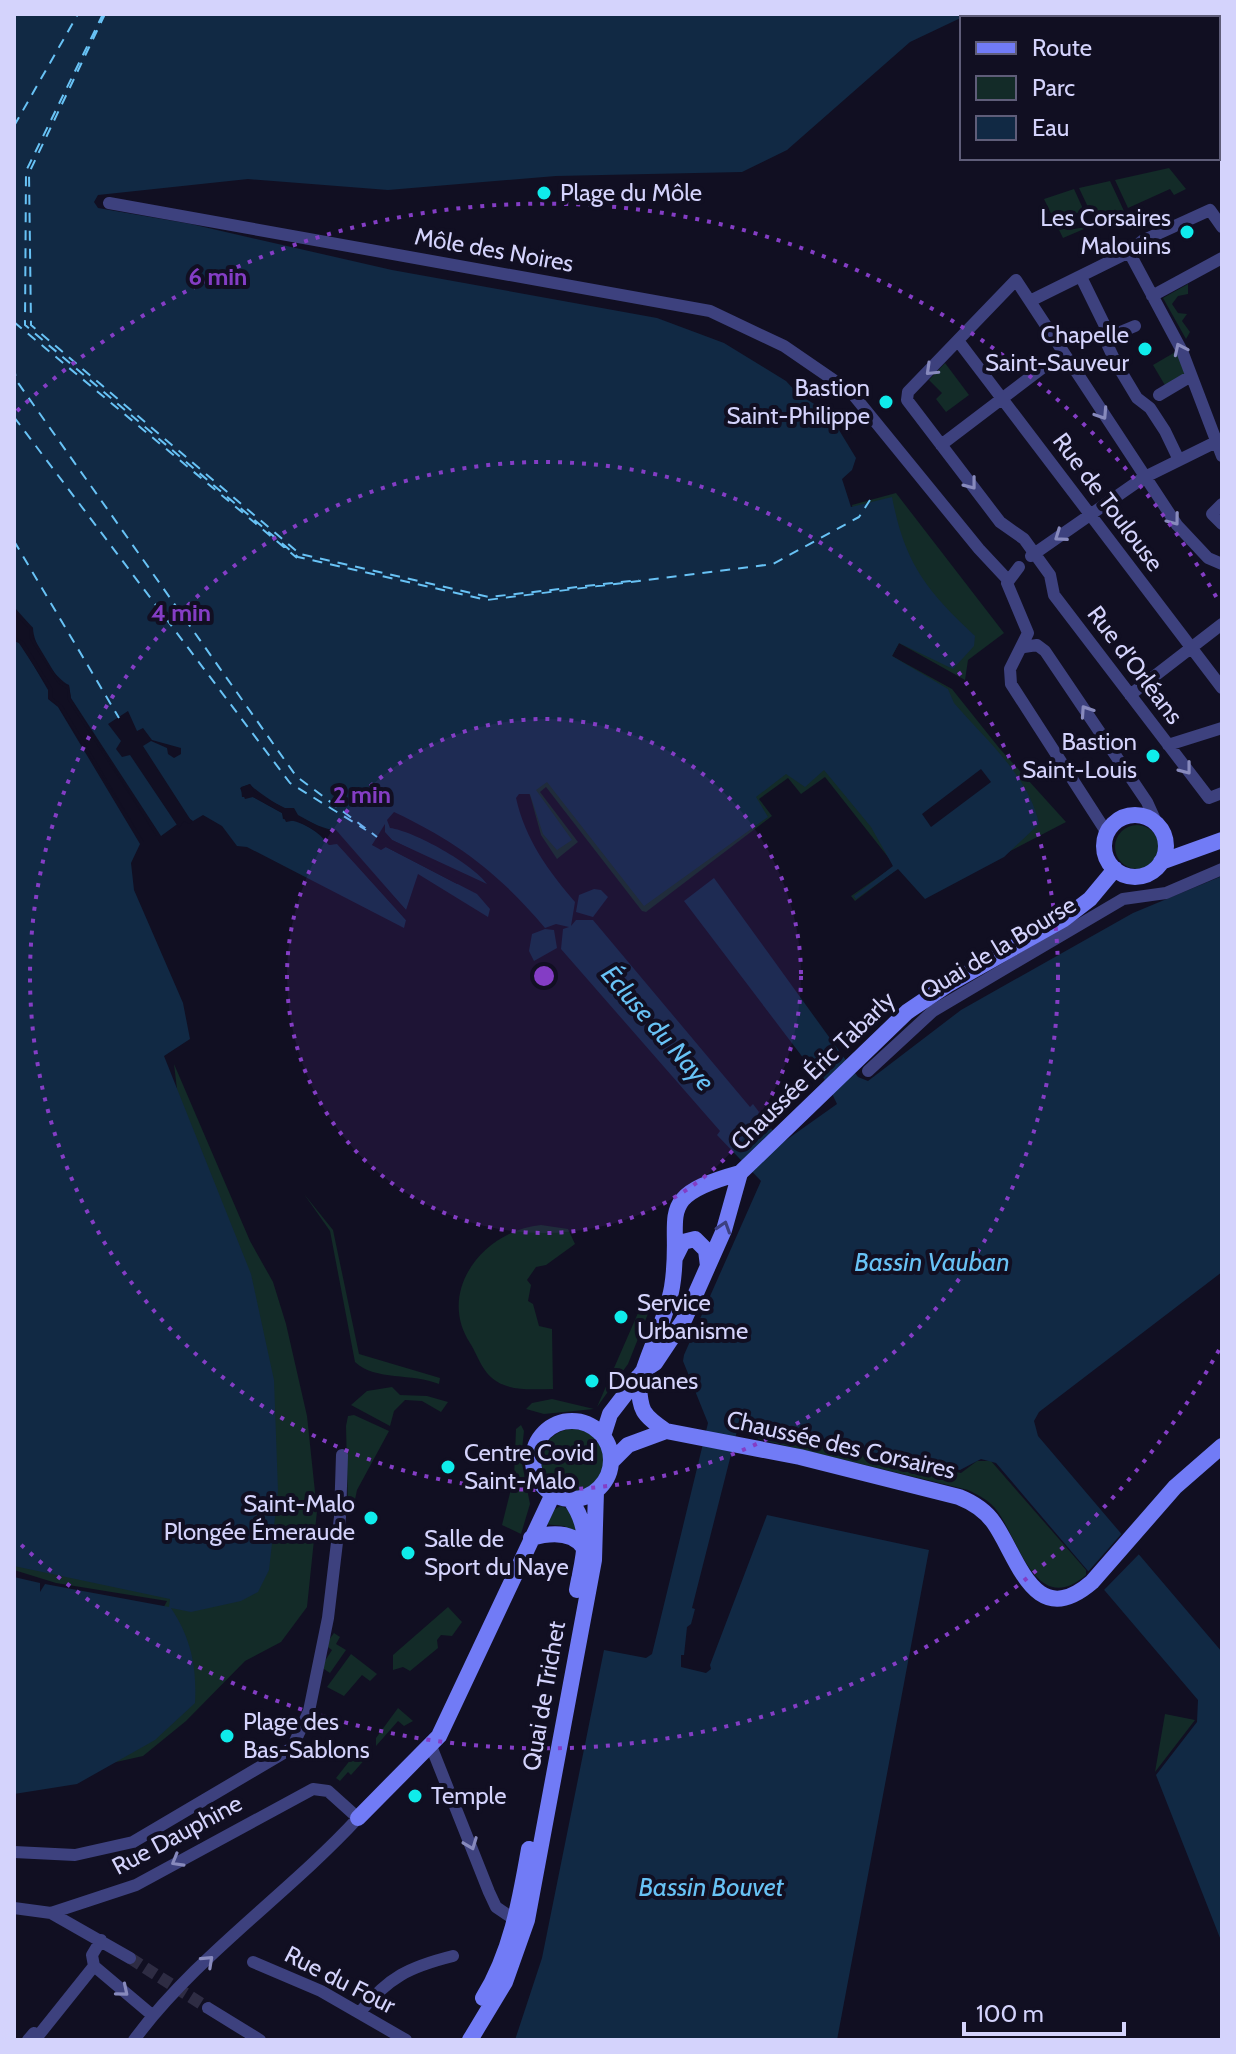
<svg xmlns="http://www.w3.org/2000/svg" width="1236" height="2054" viewBox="0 0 1236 2054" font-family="Cabin,sans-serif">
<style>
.green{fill:#132b28}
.water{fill:#112944}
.pier{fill:#110f22}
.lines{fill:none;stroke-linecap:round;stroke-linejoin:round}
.ferry{stroke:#68c2f5;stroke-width:2;stroke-dasharray:10 8;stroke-linecap:butt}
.street-tunnel{stroke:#2e2c43;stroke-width:12;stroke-dasharray:12 6;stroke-linecap:butt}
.street{stroke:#3d417e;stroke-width:12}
.secondary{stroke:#717bf6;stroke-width:16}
.oneway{stroke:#888abd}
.oneway2{stroke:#3c4081}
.ring{fill:none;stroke:#843dc5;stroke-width:4;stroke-dasharray:4 8}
.poi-dot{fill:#0feceb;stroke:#110f22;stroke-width:3}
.labels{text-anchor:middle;stroke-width:8;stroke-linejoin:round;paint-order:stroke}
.poi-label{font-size:24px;fill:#d4d3fc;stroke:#110f22;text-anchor:start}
.street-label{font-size:24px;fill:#d4d3fc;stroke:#110f22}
.water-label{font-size:26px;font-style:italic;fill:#68c2f5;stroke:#110f22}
.centre{fill:#843dc5;stroke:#110f22;stroke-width:4}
.ring-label{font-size:24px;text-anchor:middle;font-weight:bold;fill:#843dc5;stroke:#110f22;stroke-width:8;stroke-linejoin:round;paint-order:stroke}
</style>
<rect width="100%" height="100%" fill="#110f22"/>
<path class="green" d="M1169,168L1186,189L1174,195L1170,189L1128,208L1115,180Z
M1110,181L1124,211L1096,224L1079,188Z
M1074,189L1084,211L1069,216L1074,229L1091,226L1063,238L1044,199Z
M1188,284V294L1178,296L1172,304L1178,313L1187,314L1182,321L1190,332L1186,339L1163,298Z
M1177,351L1187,375L1166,387L1153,365Z
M945,363L969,395L946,412L936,399L942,393L929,380Z
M896,493L1004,633L968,660L965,680L899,643L892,656L952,689L1000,749L1066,822L926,895L900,867L855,901L851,896L893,867L892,862L825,777L801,794L788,778L759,799L772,816L646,912L642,911L546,787L540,792L578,842L557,859L541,835L530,795L522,783L885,655L852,505Z
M1115 847a22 22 0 1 1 44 0a22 22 0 1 1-44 0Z
M174,1064L250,1241L273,1282L286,1324L307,1416L317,1511L307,1607L281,1642L245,1661L186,1721L143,1756L76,1771L167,1601L56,1583L14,1570V1461L180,1114Z
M304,1194L333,1230L359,1354L440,1378L439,1384C413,1373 375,1381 355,1362L330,1231Z
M541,1225L568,1229L575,1244L546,1265L536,1267L527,1280L531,1285L528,1301L533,1304L539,1326L552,1329L553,1389C537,1389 519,1391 504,1385C483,1377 480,1359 470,1343C436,1291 484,1230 541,1225Z
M645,1297L653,1301L628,1364L597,1407Z
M392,1387L400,1395L427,1396L448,1402L441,1412L422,1401L405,1400L394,1411L390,1426L351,1405L367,1391Z
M552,1399L594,1409L544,1414L526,1409L532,1403Z
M354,1415L389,1431L357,1490L353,1509L348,1508L346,1426L348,1416Z
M521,1425L524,1431L521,1458L530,1504L521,1534L502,1525L514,1477L516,1429Z
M541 1461a32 32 0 1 1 64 0a32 32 0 1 1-64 0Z
M760,1432L961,1473L977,1461H991L1086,1570V1575C1034,1620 1018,1534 994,1507C987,1499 978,1495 968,1490L758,1439Z
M561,1506L570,1510L579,1535L564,1526L543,1524L553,1510Z
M448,1607L462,1622L452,1636L441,1635L437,1640L438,1648L410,1671L403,1667L393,1670V1655Z
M334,1633L340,1637L336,1644L346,1650L330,1673L321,1667L332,1650L325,1645Z
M351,1654L377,1674L370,1681L362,1675L344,1696L327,1687Z
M398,1708L413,1721L404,1726L398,1721L376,1746V1738Z
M1165,1714L1195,1720L1155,1772Z
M364,1753L368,1756L351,1775L348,1772L340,1781L336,1778L355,1754Z"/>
<path class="water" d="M14,14H969L910,42L787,150L742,172L556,176L388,190L248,179L98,195L94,202L98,208L191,224L392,270L657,318L724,343L786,381L799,395L828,412L856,458L852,470L842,479L851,507L892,497C905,564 926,590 975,636L974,646L953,669L899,643L892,656L948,689L954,703C985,739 1029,776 1039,824L1004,857L925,899L898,869L856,899L854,896L893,866L871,827L824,770L805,787L786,774L756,797L768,817L644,906L547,782L536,790L572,840L557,850L543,834L530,794H519L516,798C525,839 549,872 575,902L571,926L576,920H593L750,1107L753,1104L756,1108L782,1143L837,1104C831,1092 821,1067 807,1063L684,901L714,878L858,1077L868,1081L961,1010L1133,913L1222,876V1272L1039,1412L1034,1421L1038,1436L1222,1652V1943L1156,1775L1197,1722L1198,1700L996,1463L981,1459L960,1470L758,1429L752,1434L737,1431L692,1608L695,1609L691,1624L687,1627L684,1655H681V1667L706,1673L711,1669L710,1665L767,1515L929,1550L837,2040H515L542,1958L604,1650L646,1658L652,1654L708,1423L683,1361L684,1355L761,1181L717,1135L720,1131L561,949L563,929L569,927L556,924L545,928C500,874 456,841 394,812L387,820L390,828C414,831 473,864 487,884L392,840L385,833L372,845L386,847L477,894L490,909L488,917L418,874L406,910L336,830C321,832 259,796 250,784L240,788L245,799L253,797L282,813L283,819C303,821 318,831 329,845L337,843L406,920L404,928L247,847L237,846L222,826L203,815L193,821L187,817L161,836L71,698L69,685C54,678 33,645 33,628L23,620L14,606Z
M14,641L21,644L48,690V699L58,707L140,844L131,863L134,890L183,1003L190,1039L164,1056L251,1274L274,1380L278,1491L269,1570L258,1592L241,1601L191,1612L171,1608C191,1638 197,1667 195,1703L155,1740L77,1784L14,1794V1577L40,1583V1592L45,1584L169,1607L170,1599L14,1566Z
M594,889L601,890L608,897L593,917L576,912L579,895Z
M545,929L554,930L557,948L534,961L529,951L532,934Z"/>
<path class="pier" d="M14,607L33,628V637L60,682L69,686L71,699L157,837L68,700L67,689L58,683L30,639L29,629L14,613Z
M15,637L24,642L52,688L53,698L62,705L144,842L58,706L49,699V689Z
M128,711L137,731L143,728L152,740L181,748V754L174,758L168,754L167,748L151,741L143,746L192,822L189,824L184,821L179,828L130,755L122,757L116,749L121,741L108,724Z
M981,769L991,782L931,827L922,814Z
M250,784L255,793L285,808H294L298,815L327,831L338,832L340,839L406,910V920L337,844L329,845L324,836L296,820L286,822L282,813L253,797H242L241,787Z
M385,824V832L392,840L462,875L460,879L390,844L382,836L378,844L387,843L459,880L457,884L386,847L381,850L372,845Z
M1124,1531L1142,1551L1103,1591L1086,1574Z"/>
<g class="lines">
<path class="ferry" d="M103,14L26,171L25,325L298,557L487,600L773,564L859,517L870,500
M105,14L29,173L31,325L300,554L489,597L639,580
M14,126L78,14
M14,322L297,558
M14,366L16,380L296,776L377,837
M14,417L290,783L366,830
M14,541L119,718"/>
<path class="street-tunnel" d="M130,1958L208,2008"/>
<path class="street" d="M109,203L710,311L784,346L851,392L979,549L1007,579
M1129,252L1182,351L1222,456
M1081,277L1107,330L1108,346L1116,363L1137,398L1150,408L1165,431L1178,458
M1152,296L1222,258
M1030,301L1129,252L1142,241L1210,210L1222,227
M1106,338L1135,326
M959,342L1222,688
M1159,395L1191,376
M941,445L1062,353
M1222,504L1212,514L1222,524
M1031,556L1143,478L1222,439
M1222,564L1208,558L1177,525L1016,280L908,392L907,400L1000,522L1024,539L1050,575L1054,595L1209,798L1222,793
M1019,567L1007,583L1028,633L1010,669L1011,684L1107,833
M1024,647L1037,645L1045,651L1147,802L1157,824
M1130,695L1222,624
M1168,745L1222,728
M868,1071L933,1011L1123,899L1166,893L1222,869
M431,1746L489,1892L496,1907L515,1920
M14,1852L75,1855L133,1842L292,1748L309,1711L328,1618L340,1517L342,1455
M14,1908L51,1913L130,1958
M51,1913L136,1885L313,1789L328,1791L358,1818C287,1895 196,1956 134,2040
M101,1940L92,1955L94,1966L152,2015
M253,1962L321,1991L406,2040
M208,2008L260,2040
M360,2012C389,1977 409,1967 453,1956
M28,2040L34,2033L38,2036L94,1966"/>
<path class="secondary" d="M1104 846a31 31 0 1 1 62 0a31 31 0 1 1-62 0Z
M1161,862L1222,840
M675,1258L683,1242L695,1239L706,1250L708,1266
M644,1369C653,1341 667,1316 672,1287C684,1214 649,1198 740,1173
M638,1377C641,1409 638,1412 666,1431
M533 1460a39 39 0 1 1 78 0a39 39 0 1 1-78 0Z
M603,1436L610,1414L644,1370L655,1363L685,1318L724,1230L740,1173L907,1012L947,985L1064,919L1090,899L1115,869
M611,1462L628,1445L666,1431L800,1457L959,1497C974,1503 985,1510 994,1523C1018,1557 1034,1632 1092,1582L1175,1487L1222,1446
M570,1499C593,1532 584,1552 577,1590
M531,1538C549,1533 572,1530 584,1548
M358,1818L439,1736L553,1494
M483,1998C511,1953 520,1900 529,1849
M470,2040L505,1982L527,1920L594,1560L596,1491"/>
</g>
<defs><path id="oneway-chevron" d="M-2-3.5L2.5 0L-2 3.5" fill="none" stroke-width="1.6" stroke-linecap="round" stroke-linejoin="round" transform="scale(2)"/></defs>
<g class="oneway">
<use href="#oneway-chevron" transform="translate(1180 349) rotate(-115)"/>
<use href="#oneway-chevron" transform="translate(931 370) rotate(136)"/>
<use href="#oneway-chevron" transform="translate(1102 414) rotate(57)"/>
<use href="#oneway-chevron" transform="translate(971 484) rotate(52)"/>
<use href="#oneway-chevron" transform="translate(1174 520) rotate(53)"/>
<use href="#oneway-chevron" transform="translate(1060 536) rotate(145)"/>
<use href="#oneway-chevron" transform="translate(1086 711) rotate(-124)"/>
<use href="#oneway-chevron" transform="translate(1186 769) rotate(52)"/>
<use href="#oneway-chevron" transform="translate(471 1844) rotate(69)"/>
<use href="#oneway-chevron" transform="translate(177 1861) rotate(150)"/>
<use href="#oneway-chevron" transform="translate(208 1961) rotate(-43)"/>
<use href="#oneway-chevron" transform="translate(123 1991) rotate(40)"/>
</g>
<use class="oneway2" href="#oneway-chevron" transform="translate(724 1227) rotate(-72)"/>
<circle cx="544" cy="976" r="257" fill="#843dc5" fill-opacity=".12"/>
<g class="ring">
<circle cx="544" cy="976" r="257"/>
<circle cx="544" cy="976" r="514"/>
<path d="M1219 1350A772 772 0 0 1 17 1541M17 411A772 772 0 0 1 1219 602"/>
</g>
<g class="poi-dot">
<circle cx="544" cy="193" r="8"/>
<circle cx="1187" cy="232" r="8"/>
<circle cx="1145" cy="349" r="8"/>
<circle cx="886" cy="402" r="8"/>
<circle cx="1153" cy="756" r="8"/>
<circle cx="621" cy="1317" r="8"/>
<circle cx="592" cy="1381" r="8"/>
<circle cx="448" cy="1467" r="8"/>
<circle cx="371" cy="1518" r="8"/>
<circle cx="408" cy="1553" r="8"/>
<circle cx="227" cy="1736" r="8"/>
<circle cx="415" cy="1796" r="8"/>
</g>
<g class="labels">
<g class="poi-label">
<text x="560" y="201">Plage du Môle</text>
<text x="1171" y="226" text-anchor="end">Les Corsaires<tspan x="1171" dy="28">Malouins</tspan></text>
<text x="1129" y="343" text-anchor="end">Chapelle<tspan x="1129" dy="28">Saint-Sauveur</tspan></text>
<text x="870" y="396" text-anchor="end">Bastion<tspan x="870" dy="28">Saint-Philippe</tspan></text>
<text x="1137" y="750" text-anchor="end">Bastion<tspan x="1137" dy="28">Saint-Louis</tspan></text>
<text x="637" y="1311">Service<tspan x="637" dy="28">Urbanisme</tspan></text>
<text x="608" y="1389">Douanes</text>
<text x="464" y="1461">Centre Covid<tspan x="464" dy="28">Saint-Malo</tspan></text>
<text x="355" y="1512" text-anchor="end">Saint-Malo<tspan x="355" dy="28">Plongée Émeraude</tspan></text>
<text x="424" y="1547">Salle de<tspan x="424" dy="28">Sport du Naye</tspan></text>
<text x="243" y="1730">Plage des<tspan x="243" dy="28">Bas-Sablons</tspan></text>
<text x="431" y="1804">Temple</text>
</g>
<g class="street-label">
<text transform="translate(494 250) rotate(10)" y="8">Môle des Noires</text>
<text transform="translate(1108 502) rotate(53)" y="8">Rue de Toulouse</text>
<text transform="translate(1135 665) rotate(53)" y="8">Rue d'Orléans</text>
<text transform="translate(998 948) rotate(-31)" y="8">Quai de la Bourse</text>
<text transform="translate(813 1071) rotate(-44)" y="8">Chaussée Éric Tabarly</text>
<text transform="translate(841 1445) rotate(13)" y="8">Chaussée des Corsaires</text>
<text transform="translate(544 1696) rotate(-80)" y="8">Quai de Trichet</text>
<text transform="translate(177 1835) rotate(-28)" y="8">Rue Dauphine</text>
<text transform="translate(340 1980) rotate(27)" y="8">Rue du Four</text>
</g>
<g class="water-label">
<text transform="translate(658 1028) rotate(49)" y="9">Écluse du Naye</text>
<text x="932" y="1271">Bassin Vauban</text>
<text x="711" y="1896">Bassin Bouvet</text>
</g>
</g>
<circle cx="544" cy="976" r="12" class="centre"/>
<g class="ring-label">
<text x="218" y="285">6 min</text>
<text x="181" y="621">4 min</text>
<text x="362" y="803">2 min</text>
</g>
<rect width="1236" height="2054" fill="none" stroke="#d4d3fc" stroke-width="32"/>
<rect x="960" y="16" width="260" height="144" fill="#110f22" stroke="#5f5d79" stroke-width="2"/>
<rect x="976" y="42" width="40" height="12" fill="#717bf6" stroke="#5f5d79" stroke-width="2"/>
<text x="1032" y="56" font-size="24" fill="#d4d3fc">Route</text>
<rect x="976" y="76" width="40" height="24" fill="#132b28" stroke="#5f5d79" stroke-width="2"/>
<text x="1032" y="96" font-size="24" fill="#d4d3fc">Parc</text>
<rect x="976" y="116" width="40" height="24" fill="#112944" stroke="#5f5d79" stroke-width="2"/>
<text x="1032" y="136" font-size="24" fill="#d4d3fc">Eau</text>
<path d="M964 2022v12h160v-12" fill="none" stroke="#d4d3fc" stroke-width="4"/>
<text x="976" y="2022" font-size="24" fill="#d4d3fc" stroke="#110f22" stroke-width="6" paint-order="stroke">100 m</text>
</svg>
